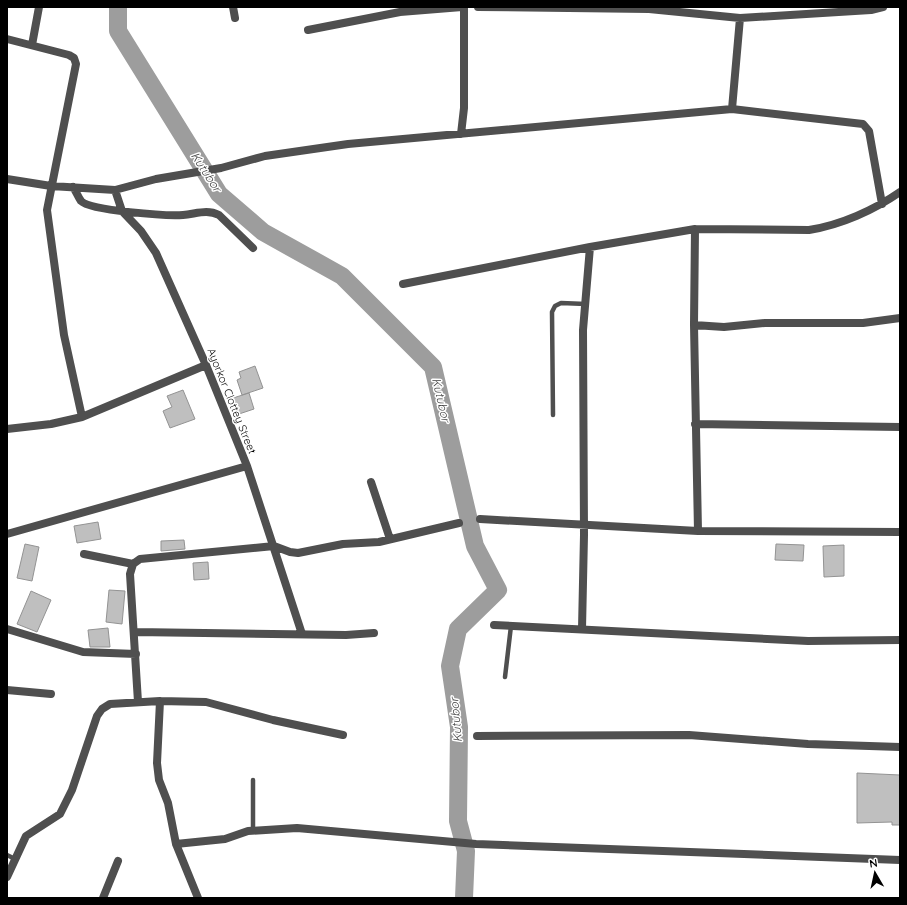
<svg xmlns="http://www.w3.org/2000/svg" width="907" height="905" viewBox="0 0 907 905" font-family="Quicksand,sans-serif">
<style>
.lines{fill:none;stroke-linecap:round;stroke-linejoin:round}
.river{stroke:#9d9d9d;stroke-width:18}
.building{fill:#bfbfbf;stroke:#939393}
.lane{stroke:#4f4f4f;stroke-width:4.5}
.street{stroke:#4f4f4f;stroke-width:8}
.labels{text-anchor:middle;stroke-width:3;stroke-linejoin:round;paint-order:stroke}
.street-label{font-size:11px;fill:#000;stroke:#fff}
.water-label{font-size:12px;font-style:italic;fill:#3e3e3e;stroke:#fff}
</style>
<rect width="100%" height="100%" fill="#fff"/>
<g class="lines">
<path class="river" d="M118,7V31L219,194L263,232L342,276L433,367L475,546L498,590L458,629L450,666L459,727L458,821L466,851L464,898"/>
</g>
<path class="building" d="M255,366L263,388L242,395L237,380L241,378L239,372Z
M183,390L195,419L170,428L163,411L172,407L167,396Z
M249,393L254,409L239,414L233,398Z
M98,522L101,539L77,543L74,526Z
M184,540L185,549L161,551V541Z
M25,544L39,547L32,581L17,578Z
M776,544L804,545L803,561L775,560Z
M844,545V576L824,577L823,546Z
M208,562L209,579L194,580L193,563Z
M109,590L125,591L122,624L106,622Z
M31,591L51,600L37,632L17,624Z
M108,628L110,647H90L88,630Z
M857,773L900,775V825H892V822L857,823Z"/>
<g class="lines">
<path class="lane" d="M553,415L552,312L555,306L561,303L586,304
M505,677L511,626
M253,780V831
M7,855L15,859"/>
<path class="street" d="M233,7L235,18
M478,7L649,9L740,18L871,10L883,7
M308,30L400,12L462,7
M7,39L69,55L74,58L76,64L47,210L64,335L82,417
M32,45L39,7
M732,109L740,18
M461,134L464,108V7
M7,179L51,186L115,190L156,179L221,168L265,156L348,144L732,109L863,124L869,131L882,204
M73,187C76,191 78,197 81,201C91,211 167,216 183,215C196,214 207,209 219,215L253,248
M115,190L122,211L141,231L156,253L206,365L247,466L302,634
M695,229L694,325L698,531
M403,284L590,247L695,229L809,230C841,225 874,210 900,192
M694,325L724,327L765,323H863L900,318
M695,424L900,427
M7,429L51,424L82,417L206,365
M371,482L390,539
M480,519L698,531L900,532
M7,534L247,466
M84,554L133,564
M494,625L808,641L900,640
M7,629L83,652L136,654
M582,629L584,535L583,330L590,247
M135,632L346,635L374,633
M7,690L51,694
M160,701L157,763L159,780L168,803L176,844L198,898
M138,702L130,574L133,564L140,559L274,546L290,552L298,553L343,544L379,542L459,523
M477,736L689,735L808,744L900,747
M176,844L225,839L248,831L297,828L476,844L900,860
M7,877L26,836L60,814L72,790L97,716L102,709L110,704L160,701L206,702L273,720L343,735
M103,898L118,861"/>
</g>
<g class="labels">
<g class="street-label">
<text transform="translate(232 401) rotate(68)" y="4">Ayorkor Clottey Street</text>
</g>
<g class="water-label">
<text transform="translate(206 172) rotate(57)" y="4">Kutubor</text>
<text transform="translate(441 400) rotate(77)" y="4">Kutubor</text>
<text transform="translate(456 720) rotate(-95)" y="4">Kutubor</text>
</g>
</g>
<rect width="907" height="905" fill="none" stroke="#000000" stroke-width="16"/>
<g transform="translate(875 873) rotate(351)" stroke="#ffffff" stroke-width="3" paint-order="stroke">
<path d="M0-3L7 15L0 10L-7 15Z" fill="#000000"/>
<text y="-6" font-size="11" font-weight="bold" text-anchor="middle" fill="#000000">N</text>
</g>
</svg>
